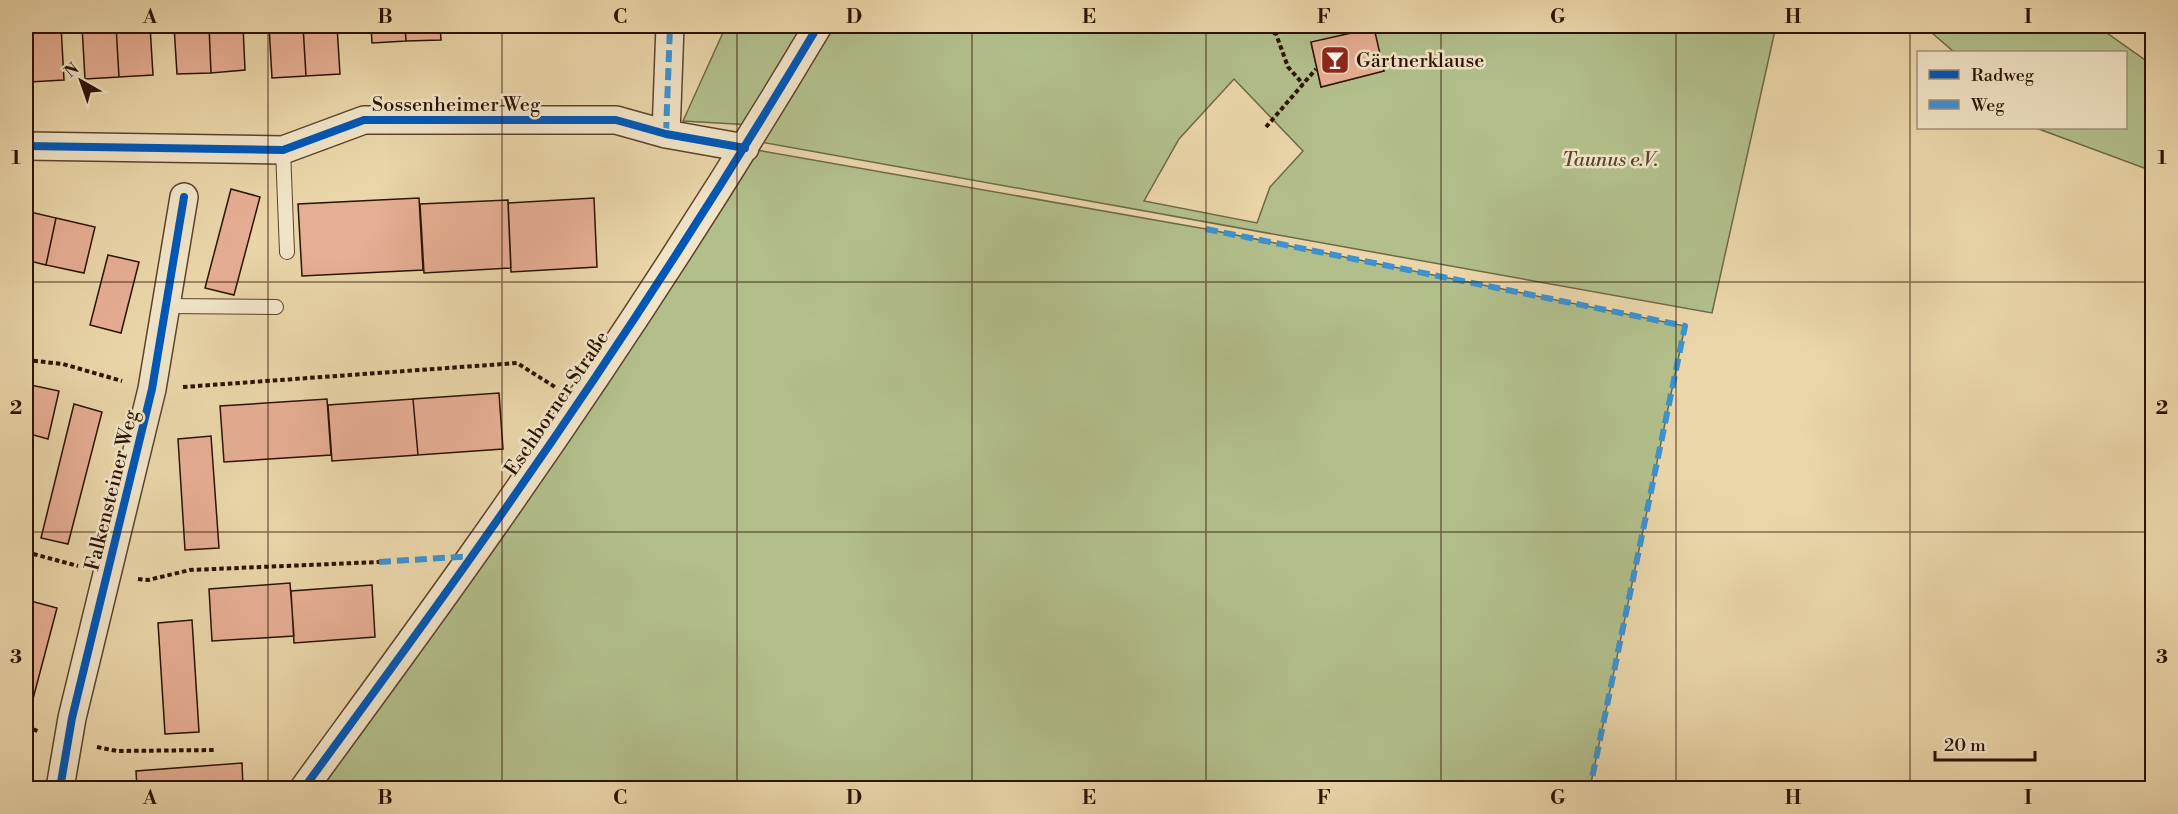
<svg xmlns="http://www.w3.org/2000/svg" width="2178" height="814" viewBox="0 0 2178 814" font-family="'Libre Bodoni',serif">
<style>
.green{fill:#b2bf8b;stroke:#6f6847;stroke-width:1.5;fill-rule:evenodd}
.building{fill:#e6ae93;stroke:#2c1203;stroke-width:1.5}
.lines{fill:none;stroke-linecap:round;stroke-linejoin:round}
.service-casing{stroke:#5c432c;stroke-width:16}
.minor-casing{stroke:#5c432c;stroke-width:30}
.path{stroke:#2c1203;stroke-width:4;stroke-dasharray:4.5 3;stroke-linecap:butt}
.service{stroke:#f1e4c7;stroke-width:14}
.minor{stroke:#f1e4c7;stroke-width:27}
.quiet{stroke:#3c92d1;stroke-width:6;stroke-dasharray:12 6;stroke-linecap:butt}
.cycleway-casing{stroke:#f1e4c7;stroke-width:11}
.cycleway{stroke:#0057b8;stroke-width:8}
.grid{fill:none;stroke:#2c1203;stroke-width:1.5;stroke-opacity:0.55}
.labels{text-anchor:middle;stroke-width:5;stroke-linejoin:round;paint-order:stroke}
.poi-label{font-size:20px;fill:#2c1203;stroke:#f1e4c7;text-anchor:start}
.street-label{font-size:20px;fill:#2c1203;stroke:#f1e4c7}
.park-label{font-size:20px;font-style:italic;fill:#54462c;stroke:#f1e4c7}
.neatline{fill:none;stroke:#2c1203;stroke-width:2}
.grid-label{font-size:20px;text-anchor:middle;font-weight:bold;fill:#2c1203}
</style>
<rect width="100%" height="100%" fill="#ead6a9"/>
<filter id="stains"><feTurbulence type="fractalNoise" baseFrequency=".00333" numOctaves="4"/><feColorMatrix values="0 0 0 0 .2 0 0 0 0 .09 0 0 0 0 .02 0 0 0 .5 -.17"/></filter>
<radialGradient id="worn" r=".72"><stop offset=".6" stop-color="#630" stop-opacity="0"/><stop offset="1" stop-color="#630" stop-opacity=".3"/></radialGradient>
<path class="green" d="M726,26H810L752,125L683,121Z
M818,26H1776L1712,313L750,140ZM1373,28L1384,71L1321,87L1311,43ZM1234,79L1303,151L1270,187L1257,223L1144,201L1179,139Z
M1924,26H2097L2152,65V171L2036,128H2126V52H1954Z
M745,148L1206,229L1685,326L1590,788H304Z"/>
<path class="building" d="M26,26L29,82H26Z
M27,26H61L64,80L29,82Z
M82,26H116L119,77L85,79Z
M116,26H150L153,75L119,77Z
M174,26H209L211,73L177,74Z
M209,26H243L245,70L211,73Z
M269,26H303L306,76L272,78Z
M303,26H337L340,74L306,76Z
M371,26H405L406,41L372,43Z
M405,26H440L441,40L406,41Z
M1374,28L1384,71L1321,87L1311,42Z
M231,189L260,197L234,295L205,288Z
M419,198L423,270L302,276L298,204Z
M594,198L597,267L511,272L508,203Z
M508,200L511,268L424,273L420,204Z
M26,211L56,218L46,265L26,260Z
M56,218L95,227L84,273L46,265Z
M108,255L139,262L121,333L90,325Z
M26,384L59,391L48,439L26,433Z
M499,393L503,449L418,455L413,399Z
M327,399L331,455L224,462L220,406Z
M413,399L418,455L332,461L328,405Z
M74,404L102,412L68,544L41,538Z
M211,436L219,548L185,550L178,439Z
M290,583L294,636L212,641L209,589Z
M372,585L375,637L294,643L291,591Z
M27,600L57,608L29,714L26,713Z
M192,620L199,732L165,734L158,623Z
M242,763L243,788H137L136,771Z"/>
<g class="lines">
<g class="service-casing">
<path id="service" d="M283,150L287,252
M166,306L276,307"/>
</g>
<g class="minor-casing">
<path id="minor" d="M666,134L670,26
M26,146L283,150L364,120H616L666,134L745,148
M60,788L72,718L152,389L184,197
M304,788C360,711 417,634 472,556C594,384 710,207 818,26"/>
</g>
<path class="path" d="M1260,26L1276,34L1288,67L1303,84
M1266,127L1316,69
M26,360L63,364L122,381
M183,387L517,363L555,387
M26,552L78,566
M138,579L148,580L190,570L379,562
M26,727L38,731
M97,747L117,751L216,750"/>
<use href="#service" class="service"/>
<use href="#minor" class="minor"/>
<path class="quiet" d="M666,134L670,26
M1206,229L1685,326L1590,788
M379,562L473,556"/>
<g class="cycleway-casing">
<path id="cycleway" d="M26,146L283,150L364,120H616L666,134L745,148
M60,788L72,718L152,389L184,197
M304,788C360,711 417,634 472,556C594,384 710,207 818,26"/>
</g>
<use href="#cycleway" class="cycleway"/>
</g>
<path class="grid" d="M268,26V788M502,26V788M737,26V788M972,26V788M1206,26V788M1441,26V788M1676,26V788M1910,26V788M26,282H2152M26,532H2152"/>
<defs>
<g id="bar-square" transform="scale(1.5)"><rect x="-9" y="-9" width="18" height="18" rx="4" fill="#8f2418" stroke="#f1e4c7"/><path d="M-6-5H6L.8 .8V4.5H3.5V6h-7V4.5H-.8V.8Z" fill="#fff"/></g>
</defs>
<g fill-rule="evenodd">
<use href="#bar-square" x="1335" y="60"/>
</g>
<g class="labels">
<g class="poi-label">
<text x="1356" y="67">Gärtnerklause</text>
</g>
<g class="street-label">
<text x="456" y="111">Sossenheimer Weg</text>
<text transform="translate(556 403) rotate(-56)" y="7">Eschborner Straße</text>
<text transform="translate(111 490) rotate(-76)" y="7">Falkensteiner Weg</text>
</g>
<g class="park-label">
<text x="1610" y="166">Taunus e.V.</text>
</g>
</g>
<rect width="2178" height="814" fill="none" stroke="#ead6a9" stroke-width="66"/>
<rect x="1917" y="51" width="210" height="78" fill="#f1e4c7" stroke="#a29079" stroke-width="1.5"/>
<rect x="1929" y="70" width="30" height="9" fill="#0057b8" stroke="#a29079" stroke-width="1.5"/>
<text x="1971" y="81" font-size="18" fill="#2c1203">Radweg</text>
<rect x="1929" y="100" width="30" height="9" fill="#3c92d1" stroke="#a29079" stroke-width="1.5"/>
<text x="1971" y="111" font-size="18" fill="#2c1203">Weg</text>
<g transform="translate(81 81) rotate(320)" stroke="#f1e4c7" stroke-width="4.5" paint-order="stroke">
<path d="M0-4.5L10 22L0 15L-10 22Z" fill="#2c1203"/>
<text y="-9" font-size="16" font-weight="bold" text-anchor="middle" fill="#2c1203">N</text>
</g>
<path d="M1935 751v9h100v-9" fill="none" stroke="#2c1203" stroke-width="3"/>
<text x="1944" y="751" font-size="18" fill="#2c1203" stroke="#f1e4c7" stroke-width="4.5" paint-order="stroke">20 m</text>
<rect x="33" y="33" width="2112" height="748" class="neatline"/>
<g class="grid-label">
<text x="150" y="23">A</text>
<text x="385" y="23">B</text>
<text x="620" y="23">C</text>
<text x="854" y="23">D</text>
<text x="1089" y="23">E</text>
<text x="1324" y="23">F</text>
<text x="1558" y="23">G</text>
<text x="1793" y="23">H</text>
<text x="2028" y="23">I</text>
<text x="16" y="164">1</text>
<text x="2162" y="164">1</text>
<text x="16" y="414">2</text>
<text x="2162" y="414">2</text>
<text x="16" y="663">3</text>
<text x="2162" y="663">3</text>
<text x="150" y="804">A</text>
<text x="385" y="804">B</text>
<text x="620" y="804">C</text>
<text x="854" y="804">D</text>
<text x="1089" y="804">E</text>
<text x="1324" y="804">F</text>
<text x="1558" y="804">G</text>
<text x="1793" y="804">H</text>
<text x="2028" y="804">I</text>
</g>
<rect width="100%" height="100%" filter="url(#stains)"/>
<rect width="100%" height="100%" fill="url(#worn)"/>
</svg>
